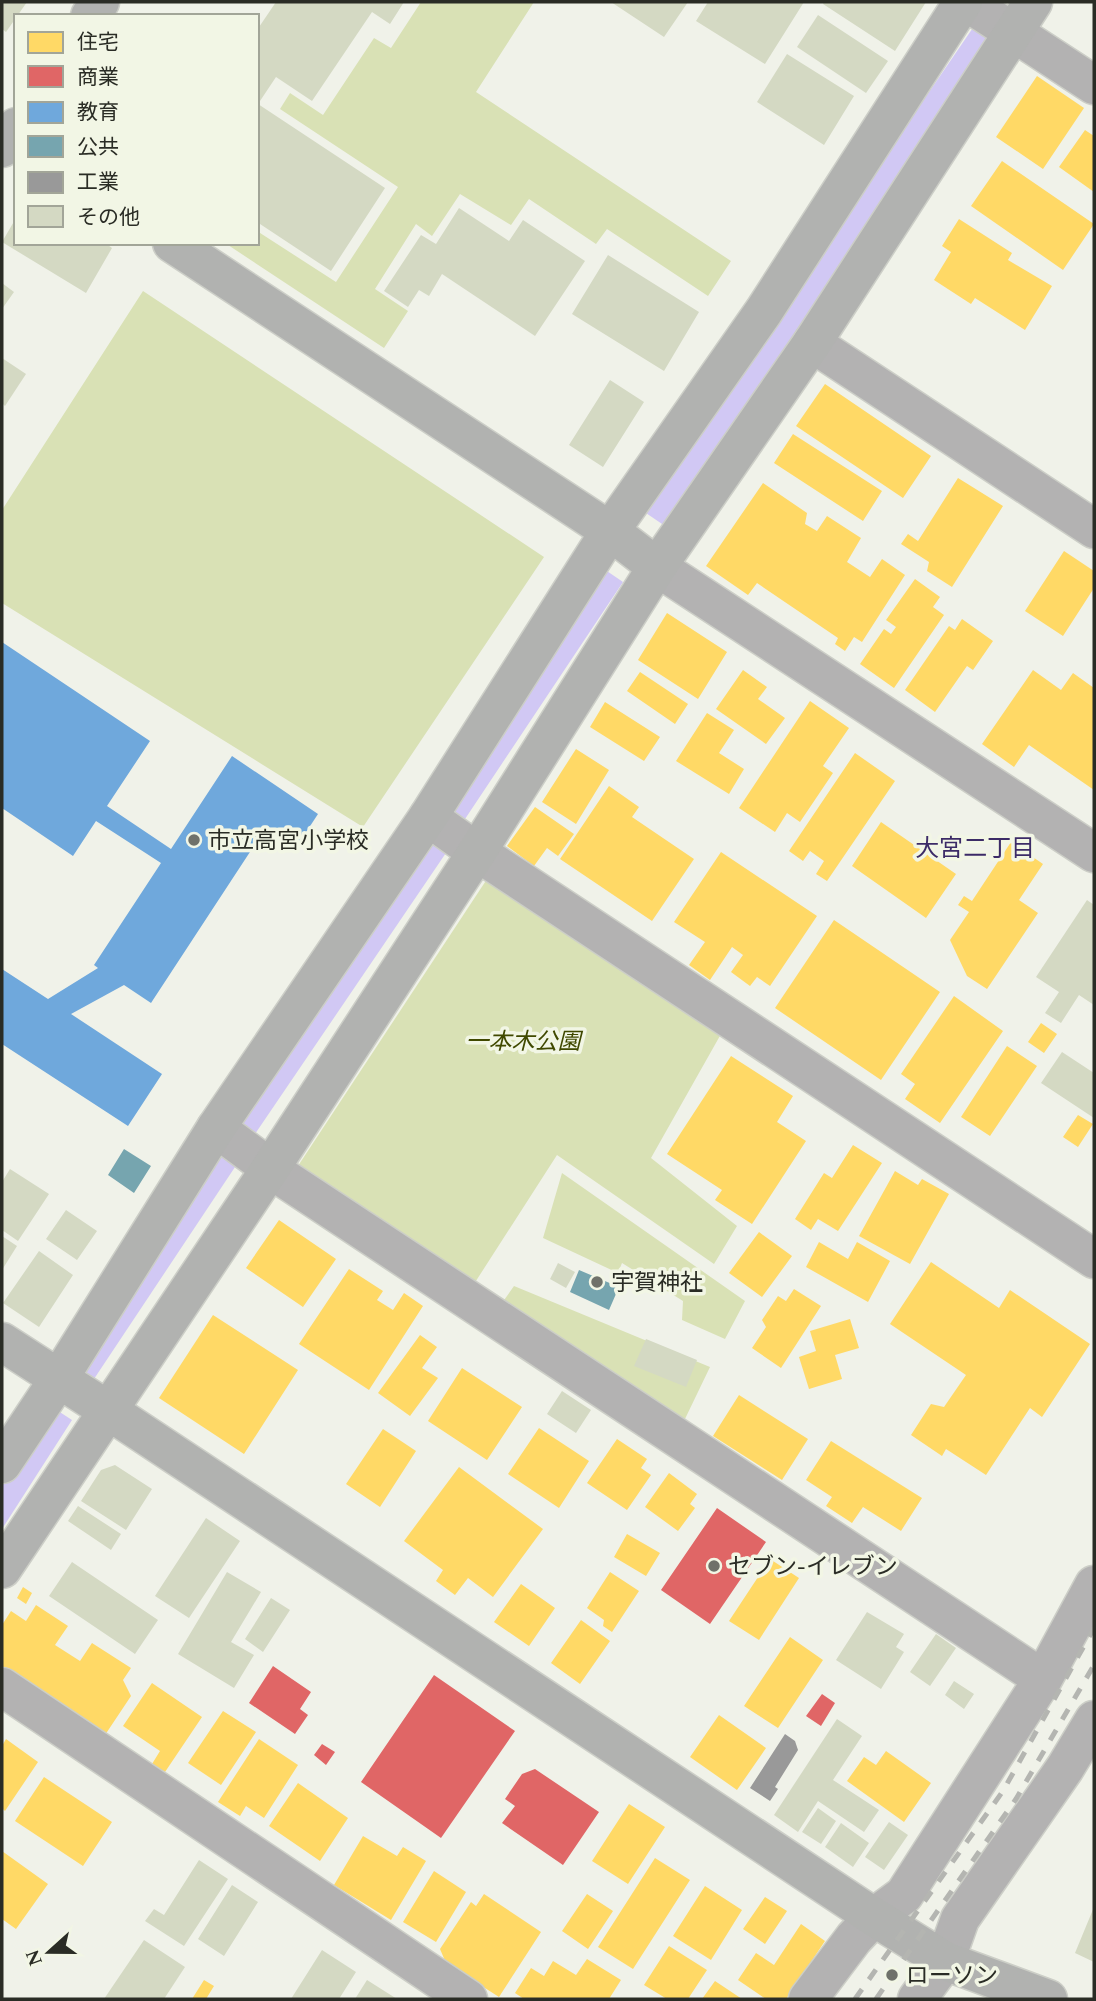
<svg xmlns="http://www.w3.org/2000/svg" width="1096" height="2001" viewBox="0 0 1096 2001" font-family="Spectral,'Noto Sans JP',serif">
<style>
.green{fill:#d9e1b5}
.water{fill:#d1c8f4}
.homes{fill:#ffd966}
.shops{fill:#e06666}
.schools{fill:#6fa8dc}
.public{fill:#76a5af}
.industry{fill:#999}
.building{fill:#d4d9c3}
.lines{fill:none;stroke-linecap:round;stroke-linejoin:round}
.street-casing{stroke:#cccec7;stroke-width:41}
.secondary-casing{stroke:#cccec7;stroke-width:41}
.street{stroke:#b3b2b2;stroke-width:38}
.secondary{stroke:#b1b2b0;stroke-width:38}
.rail{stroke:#b4b5b1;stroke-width:5;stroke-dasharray:12 12;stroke-linecap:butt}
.poi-dot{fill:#6f716a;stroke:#f2f6e5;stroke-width:2.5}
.labels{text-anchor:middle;stroke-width:7;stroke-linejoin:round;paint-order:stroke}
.poi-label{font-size:23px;fill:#2a2c25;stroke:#f2f6e5;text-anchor:start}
.park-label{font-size:23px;font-style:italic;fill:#404900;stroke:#f2f6e5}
.neighbourhood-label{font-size:24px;fill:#3c2b67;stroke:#f2f6e5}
</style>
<rect width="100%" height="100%" fill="#f0f2e9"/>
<path class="green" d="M421,2H534L476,92L731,261L708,296L607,229L596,244L529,199L511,225L460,194L432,236L416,224L375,289L408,311L384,348L225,243H257V231L336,282L398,187L280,109L290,93L323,115L374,38L391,48Z
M143,291L544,557L363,827L2,603V510Z
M491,873L721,1034L651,1158L737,1226L714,1264L557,1155L474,1284L294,1172Z
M562,1173L745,1301L725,1339L682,1320L683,1301L622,1263L618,1273L543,1238Z
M514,1286L710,1367L684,1421L502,1303Z"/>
<path class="water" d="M981,16L1004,32L665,526L643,511Z
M601,567L623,582L465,819L444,804Z
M429,833L450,847L255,1134L235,1120Z
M215,1150L237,1164L94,1379L72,1364Z
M49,1405L72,1420L2,1529V1479Z"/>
<path class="homes" d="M1037,76L1084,108L1043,169L996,137Z
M1085,130L1094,136V192L1059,167Z
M1002,161L1094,224L1063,270L971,206Z
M959,219L1012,253L1008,260L1052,286L1025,330L975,298L971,304L934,280L951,252L942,246Z
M825,384L931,456L903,498L796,426Z
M793,434L882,491L863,521L774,463Z
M958,478L1003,506L952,587L927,571L929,562L901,544L908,534L918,541Z
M763,483L807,513L805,524L817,531L827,516L861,538L847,562L870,577L882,559L905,575L862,642L854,637L845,651L835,644L838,638L757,583L748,595L706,566Z
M1064,551L1094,571V588L1063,636L1025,611Z
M915,579L940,597L933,607L944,615L894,688L860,664L884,629L891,634L896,627L886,620Z
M667,613L727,652L698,699L638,660Z
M962,619L993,641L973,670L967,666L935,712L905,690L949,626L955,630Z
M743,670L767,687L758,699L785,718L766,744L716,709Z
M1033,670L1061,690L1073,673L1094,688V790L1029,745L1014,767L982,744Z
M640,672L688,704L675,724L627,691Z
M810,701L849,728L823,766L833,773L800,822L787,813L775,832L739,808Z
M605,702L660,737L644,761L590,727Z
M707,713L734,730L719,753L744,769L729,794L676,761Z
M576,749L609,770L576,824L542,802Z
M855,753L895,781L827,881L816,874L824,861L810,851L803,861L789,851Z
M609,786L639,807L632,817L694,859L652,921L560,859Z
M535,807L574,834L558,856L547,848L534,866L507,846Z
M881,822L956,874L926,918L852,866Z
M1011,842L1043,864L1019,900L1038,913L987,989L967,976L950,940L969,912L958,905L964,896L972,901Z
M721,852L817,916L770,986L757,977L750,986L731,972L743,955L732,947L710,980L689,965L705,942L674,922Z
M834,920L940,992L881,1080L775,1008Z
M954,996L1003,1031L940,1123L905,1099L915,1084L901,1074Z
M1041,1023L1057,1034L1044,1053L1028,1042Z
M1007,1046L1037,1066L990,1136L961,1117Z
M731,1056L793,1096L777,1122L806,1141L752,1224L715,1200L722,1190L667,1154Z
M1078,1115L1093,1124L1078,1147L1063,1137Z
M853,1145L882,1163L838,1231L818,1219L811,1230L795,1219L824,1173L832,1178Z
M895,1171L918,1185L922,1179L949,1194L910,1264L859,1236Z
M279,1220L336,1259L303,1307L246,1268Z
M759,1232L792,1256L762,1297L729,1273Z
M819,1242L848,1259L857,1242L890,1261L868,1302L806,1267Z
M931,1262L999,1308L1010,1290L1090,1344L1042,1417L1030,1408L986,1475L946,1449L942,1456L911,1435L931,1404L944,1407L966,1375L890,1324Z
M349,1269L383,1291L377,1300L393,1310L404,1293L423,1306L369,1390L299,1344Z
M794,1289L821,1306L781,1368L752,1348L766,1327L762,1320L778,1296L786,1301Z
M213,1315L298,1370L244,1454L159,1398Z
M850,1319L859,1348L835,1355L842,1379L809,1389L799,1357L816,1351L810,1331Z
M420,1335L437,1347L422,1368L438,1378L410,1416L378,1393Z
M462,1368L522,1407L487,1460L428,1421Z
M739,1395L808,1439L782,1480L713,1436Z
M539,1428L589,1461L559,1508L508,1474Z
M383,1429L416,1451L380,1507L346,1484Z
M617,1439L647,1459L641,1468L651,1475L627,1510L587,1483Z
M831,1441L922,1498L901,1531L863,1507L852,1523L826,1506L832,1497L806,1480Z
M459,1467L543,1529L493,1597L468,1578L455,1595L436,1581L443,1570L404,1541Z
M669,1473L697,1494L690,1504L695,1508L678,1531L645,1507Z
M627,1534L660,1553L646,1576L614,1557Z
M770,1559L799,1578L759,1640L729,1621Z
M610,1572L639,1591L612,1632L603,1626L604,1620L587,1608Z
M521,1584L555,1608L529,1646L494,1622Z
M23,1587L32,1593L26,1604L17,1598Z
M36,1605L68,1626L55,1645L80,1661L92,1643L131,1668L123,1680L131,1696L99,1744L2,1681V1625L11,1611L26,1621Z
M581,1620L610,1641L580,1684L551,1663Z
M790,1637L823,1660L778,1728L744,1706Z
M152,1683L202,1717L165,1772L152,1764L160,1751L123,1726Z
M223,1711L256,1732L221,1785L188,1763Z
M719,1715L766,1748L737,1790L690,1757Z
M6,1739L38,1762L5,1811L2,1808V1746Z
M259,1739L298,1765L264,1818L246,1806L240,1816L218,1802Z
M886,1751L931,1783L904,1822L847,1781L864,1757L876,1765Z
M44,1777L112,1822L83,1866L15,1821Z
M298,1783L348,1818L320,1861L269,1826Z
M629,1804L665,1827L628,1884L592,1861Z
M363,1836L397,1856L403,1847L426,1861L391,1920L334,1885Z
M2,1851L48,1884L16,1929L2,1919Z
M655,1858L690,1880L633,1969L598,1947Z
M434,1871L466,1892L436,1942L403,1922Z
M705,1886L742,1910L711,1960L673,1936Z
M484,1894L541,1932L499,1997L446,1963L440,1949L471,1902L476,1906Z
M587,1894L613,1911L588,1949L562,1931Z
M765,1897L787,1911L765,1944L743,1929Z
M801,1924L825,1941L786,1999H766L738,1980L756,1953L774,1965Z
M669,1946L707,1970L688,1999H667L644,1985Z
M587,1959L621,1980L609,1999H524L515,1993L531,1968L544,1976L553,1961L576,1975Z
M204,1980L214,1986L206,1999H192Z
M715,1981L742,1999H702Z"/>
<path class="shops" d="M717,1508L766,1542L710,1624L661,1590Z
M273,1666L311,1692L300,1709L308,1715L295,1734L249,1703Z
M434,1675L515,1731L441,1838L361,1782Z
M822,1694L835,1703L821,1726L806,1716Z
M322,1744L335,1752L326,1765L314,1755Z
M535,1769L599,1812L563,1865L502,1823L515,1806L505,1799L522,1774Z"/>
<path class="schools" d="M2,642L150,741L107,806L171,849L232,756L318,814L297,846L267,826L151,1003L124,985L71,1014L162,1074L128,1126L2,1044V969L48,999L98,968L94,965L161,863L96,821L73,856L2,808Z"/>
<path class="public" d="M124,1149L151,1166L134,1193L108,1175Z
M579,1270L619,1287L609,1310L570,1292Z"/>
<path class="industry" d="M785,1734L795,1741L798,1750L775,1787L778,1789L770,1801L750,1788Z"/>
<path class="building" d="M2,2H27L6,32L2,29Z
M276,2H404L390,24L372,12L312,101L276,77L258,104L385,188L331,271L257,222V30Z
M611,2H688L664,37Z
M708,2H804L765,64L696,21Z
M824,2H926L895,51L823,4Z
M818,15L888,61L866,93L797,47Z
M787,54L854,96L824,145L757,102Z
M459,208L509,241L523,220L585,261L535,336L442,274L429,296L419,290L408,307L384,291L421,235L436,244Z
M16,218V243H105L112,248L86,293L2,242Z
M608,255L699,312L664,371L572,314Z
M2,283L14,292L2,309Z
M2,358L26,374L5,406L2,403Z
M610,380L644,402L603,467L569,445Z
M1087,900L1094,905V1005L1079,995L1061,1023L1045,1013L1059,992L1036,977Z
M1062,1052L1094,1073V1118L1041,1083Z
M10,1169L49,1194L18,1241L2,1230V1182Z
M66,1210L97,1231L77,1260L46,1239Z
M2,1236L17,1246L2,1270Z
M39,1251L73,1275L39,1327L3,1303Z
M558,1263L575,1272L566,1288L550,1279Z
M646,1339L697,1360L686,1387L634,1366Z
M562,1391L591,1410L576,1433L547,1414Z
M115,1465L152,1489L126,1530L81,1501L101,1470Z
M78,1506L121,1534L111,1550L68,1521Z
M206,1518L240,1541L189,1618L155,1596Z
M72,1562L158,1620L135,1654L49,1596Z
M227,1572L261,1592L231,1642L254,1655L234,1688L178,1654Z
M271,1598L290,1610L263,1652L245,1639Z
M867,1612L904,1634L896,1647L904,1652L881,1689L836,1660Z
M936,1634L956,1648L930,1686L910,1672Z
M954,1681L974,1694L964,1709L945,1695Z
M837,1719L862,1736L833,1780L879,1810L864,1832L818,1801L798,1832L774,1815Z
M818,1808L836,1821L821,1844L802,1832Z
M889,1822L908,1835L884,1870L865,1857Z
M841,1823L869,1843L853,1867L825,1847Z
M199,1860L228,1879L184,1946L145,1921L154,1909L164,1915Z
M232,1885L258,1902L224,1956L198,1939Z
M1094,1907V1962L1075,1953Z
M144,1940L185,1967L164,1999H104Z
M322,1950L356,1972L339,1999H291Z
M367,1980L397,1999H355Z"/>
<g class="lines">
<g class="street-casing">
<path id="street" d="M967,2L1094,85
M812,343L1094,529
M657,567L1094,853
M428,817L477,852L1094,1259
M216,1128L282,1177L1043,1679
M2,1687L468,1999
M808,1999L854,1938L874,1917L904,1895L1043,1679L1094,1585
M917,1999L945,1961L960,1919L1065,1768L1094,1720"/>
</g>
<g class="secondary-casing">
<path id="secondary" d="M90,16L100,2
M2,148L16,127
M172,243L610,531L657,567
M2,1342L109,1411L874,1917L945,1961L1048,1999
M2,1464L58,1380L216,1128L428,817L610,531L764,311L963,2
M2,1569L270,1169L477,852L657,567L812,343L1033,2"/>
</g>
<use href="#street" class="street"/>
<use href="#secondary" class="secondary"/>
<path class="rail" d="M855,1999L1003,1791L1094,1628
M876,1999L1016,1799L1094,1665"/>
</g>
<g class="poi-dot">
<circle cx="194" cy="840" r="7"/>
<circle cx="597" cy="1282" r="7"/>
<circle cx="714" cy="1566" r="7"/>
<circle cx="892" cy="1975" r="7"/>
</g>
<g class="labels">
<g class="poi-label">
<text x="208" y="848">市立高宮小学校</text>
<text x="611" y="1290">宇賀神社</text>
<text x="728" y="1574">セブン-イレブン</text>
<text x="906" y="1983">ローソン</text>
</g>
<g class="park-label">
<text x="523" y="1049">一本木公園</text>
</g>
<g class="neighbourhood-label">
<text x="975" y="856">大宮二丁目</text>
</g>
</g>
<rect width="1096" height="2001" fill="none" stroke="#2a2c25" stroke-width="7"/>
<rect x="14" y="14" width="245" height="231" fill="#f2f6e5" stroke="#a2a598" stroke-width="2"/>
<rect x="28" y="32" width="35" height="21" fill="#ffd966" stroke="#a2a598" stroke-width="2"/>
<text x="77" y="49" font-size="21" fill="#2a2c25">住宅</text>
<rect x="28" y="66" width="35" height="21" fill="#e06666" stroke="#a2a598" stroke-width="2"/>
<text x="77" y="84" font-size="21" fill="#2a2c25">商業</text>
<rect x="28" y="102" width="35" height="21" fill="#6fa8dc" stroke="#a2a598" stroke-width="2"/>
<text x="77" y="119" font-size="21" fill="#2a2c25">教育</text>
<rect x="28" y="136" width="35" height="21" fill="#76a5af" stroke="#a2a598" stroke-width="2"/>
<text x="77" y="154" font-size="21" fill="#2a2c25">公共</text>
<rect x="28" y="172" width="35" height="21" fill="#999999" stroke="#a2a598" stroke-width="2"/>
<text x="77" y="189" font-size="21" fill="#2a2c25">工業</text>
<rect x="28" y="206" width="35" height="21" fill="#d4d9c3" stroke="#a2a598" stroke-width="2"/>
<text x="77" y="224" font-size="21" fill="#2a2c25">その他</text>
<g transform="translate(49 1952) rotate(249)" stroke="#f2f6e5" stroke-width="5" paint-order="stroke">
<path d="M0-5L12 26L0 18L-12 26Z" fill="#2a2c25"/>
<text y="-10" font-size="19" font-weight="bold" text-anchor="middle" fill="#2a2c25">N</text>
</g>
</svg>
